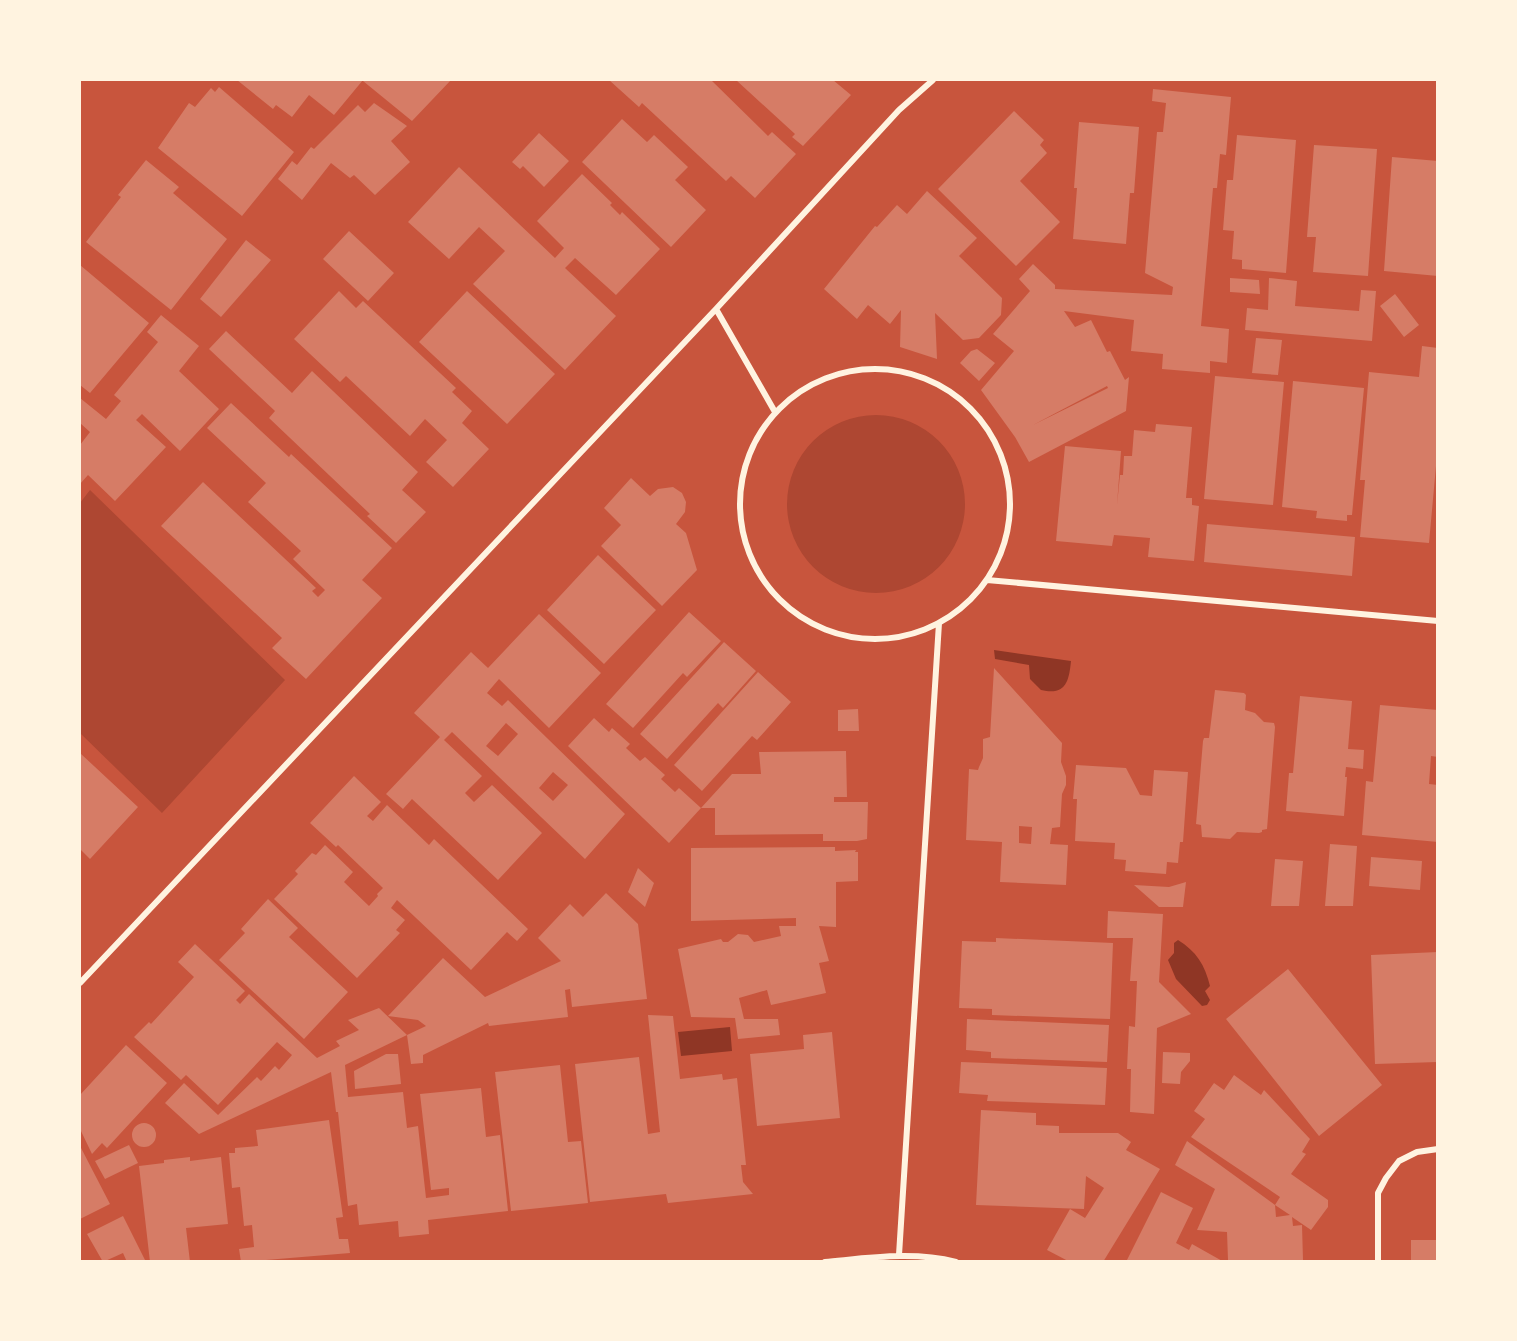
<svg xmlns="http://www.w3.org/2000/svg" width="1517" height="1341" viewBox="0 0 1517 1341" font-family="'Asap Condensed',sans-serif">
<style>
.green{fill:#ae4732}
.water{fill:#8f3625}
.building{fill:#d67c66;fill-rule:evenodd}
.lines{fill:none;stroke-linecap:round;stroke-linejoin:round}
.minor{stroke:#fff3e0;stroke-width:6}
</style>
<rect width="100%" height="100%" fill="#c8553d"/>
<path class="green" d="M787 504a89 89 0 1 1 178 0a89 89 0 1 1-178 0Z
M90,490L285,680L162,813L80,733V503Z"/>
<path class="water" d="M994,650L1071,661C1069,681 1066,696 1041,690L1030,679L1029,665L995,659Z
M1178,940C1196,951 1205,965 1210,986L1205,991L1210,1000L1207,1005L1202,1006L1176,979L1168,960L1174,953V943Z
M730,1027L732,1051L681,1056L678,1032Z"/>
<path class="building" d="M237,80H363L334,115L309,95L292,117L276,105L273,109Z
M364,80H451L412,121L363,81Z
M609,80H711L768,136L772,132L796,154L755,198L731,176L726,181L642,103L639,107Z
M736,80H833L851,95L803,146L792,137L795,134Z
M219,87L294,152L242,216L158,148L189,103L195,107L211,88L215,92Z
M1153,89L1231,97L1226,155L1220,154L1217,188H1213L1201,326L1229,329L1227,363L1210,361V373L1162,369L1163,354L1131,351L1134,320L1064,311L1075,327L1091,320L1107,352L1110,351L1125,380L1129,377L1126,411L1029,462L1015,437L981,390L1014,351L993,334L1030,291L1019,279L1033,264L1055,285V289L1172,295L1173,287L1145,273L1157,132H1163L1166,103L1152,101ZM1107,386L1108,388L1033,425Z
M374,103L407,126L391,141L410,162L375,195L354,175L350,178L331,163L302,200L278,179L292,161L297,165L311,147L314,149L358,105L365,112Z
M1014,111L1044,140L1040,145L1047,153L1020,181L1060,222L1016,266L938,189Z
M622,119L647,142L654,135L688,167L675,180L706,210L671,247L582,162Z
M1079,122L1139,127L1134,193H1130L1126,244L1073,239L1077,188H1074Z
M539,133L569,161L544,187L523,166L520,169L512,162Z
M1237,135L1296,140L1286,273L1242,269V260L1232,259L1234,231L1223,230L1227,180H1233Z
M1314,145L1377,149L1368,276L1313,272L1316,237H1307Z
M1392,157L1438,161V276L1384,271Z
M146,160L179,187L173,193L227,239L171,310L86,242L121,197L118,195Z
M459,167L555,258L564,248L537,221L582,174L612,203L610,205L620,215L622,212L660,249L616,295L575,258L565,268L616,316L565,370L473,284L505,251L479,227L449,259L408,222Z
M927,191L977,238L959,256L1002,298L1001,315L979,338L963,340L935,313L937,359L900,347L901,310L890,324L868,305L857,319L824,289L875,226L877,227L897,205L907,214Z
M349,231L394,273L368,301L323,259Z
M246,240L271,260L221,317L200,299Z
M80,265L149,323L90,393L80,385Z
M1230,278L1259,280L1260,294L1230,292Z
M1269,278L1297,281L1295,306L1359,311L1361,290L1376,291L1372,341L1245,330L1247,308L1268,310Z
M339,291L356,308L363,301L456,388L452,392L472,411L462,423L489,449L453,487L426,462L447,440L425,419L410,436L346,376L340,382L294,339Z
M467,291L555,374L507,424L419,342Z
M1395,294L1419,325L1404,337L1380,306Z
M161,315L199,346L179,371L219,409L180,451L142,414L136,420L166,447L115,501L88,475L80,484V445L90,432L80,423V398L106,419L121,401L114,395L158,342L147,332Z
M226,331L292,393L312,371L418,472L402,490L426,512L396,543L367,516L370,514L269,418L275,411L209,349Z
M1256,338L1282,340L1278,375L1252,373Z
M1422,346L1438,348V444L1429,543L1360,537L1365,480H1360L1369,372L1419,377Z
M977,349L995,363L979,381L960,363L971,351Z
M1215,376L1284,382L1273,505L1204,499Z
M1293,381L1364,388L1352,515H1347V521L1316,518L1317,511L1282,507Z
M231,403L289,457L291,454L392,548L362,580L382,598L306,679L272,648L282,638L161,526L203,482L316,588L312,591L318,597L325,590L293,559L301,551L248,502L266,483L207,428Z
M1156,424L1192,427L1186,498H1192V505L1199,506L1194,561L1148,557L1150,538L1114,535L1112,546L1056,541L1065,446L1121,451L1117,505L1120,475H1123L1124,456H1132L1134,430L1155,432Z
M631,478L650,496L658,489L673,487L682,493L686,502L685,512L676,524L686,533L697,570L662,606L601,546L621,525L604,508Z
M1207,524L1355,537L1352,576L1204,562Z
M598,555L656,610L604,664L547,610Z
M689,612L721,641L687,677L683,673L633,728L606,704Z
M539,614L601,673L549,728L499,679L487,693L502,706L508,700L625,814L585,859L452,732L444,740L482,776L465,793L474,802L492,785L542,833L498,880L412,799L403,809L386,794L440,737L414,713L471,652L488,668ZM506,723L518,734L498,756L486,746ZM553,772L568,785L553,801L539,788Z
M724,642L756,671L723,708L718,703L667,759L640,734Z
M994,668L1062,743L1061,762L1066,776V785L1062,794L1060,827L1052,828L1050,844L1068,845L1066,885L1000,882L1002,842L966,840L969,769L978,770L979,767L983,758V739L990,737ZM1019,826L1032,827L1031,844L1019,843Z
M758,672L791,702L757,740L752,736L702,791L674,765Z
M1215,690L1244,693L1246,695L1245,710L1255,713L1264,722L1274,723L1275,727L1267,829L1262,830V832L1259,833L1237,832L1230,839L1202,837L1201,825L1196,824L1203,741L1204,738H1209Z
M1300,696L1352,701L1348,749L1364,750L1363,769L1346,767L1345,777H1347L1344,816L1286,811L1289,773H1293Z
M1380,705L1438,710V757L1431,756L1429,784L1438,785V842L1362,835L1366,781L1373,782Z
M858,709L859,731H838V710Z
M594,718L609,732L612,728L630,744L626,748L640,761L645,757L665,775L661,779L675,792L679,788L701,808L732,774H761L759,752L846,751L847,797H834V802H868L867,839L857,841H823V834L715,835V808H701L669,843L568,746Z
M80,753L138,807L90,859L80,849Z
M1076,765L1126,768L1140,795L1152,796L1154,770L1188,772L1183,842H1180L1178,863L1167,862L1166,874L1125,871L1126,860L1114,859L1115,843L1075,841L1077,799H1073Z
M354,776L381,802L367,816L373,821L387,805L429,845L434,839L528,929L517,941L507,932L471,970L397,900L391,908L405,920L396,930L400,933L357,978L274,899L298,874L295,871L312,853L316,855L325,845L353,872L344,882L369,906L378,896L377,894L383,888L338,845L336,847L310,823Z
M1330,844L1357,846L1353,906H1325Z
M835,847V851L856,850L855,852H858V881L836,882V927L819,926L829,961L819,963L826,993L771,1005L767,990L739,998L744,1019H778L780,1035L738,1039L735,1018L691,1017L678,949L721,939L723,942H728L738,934L748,935L754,942L781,936L779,926H796V918L691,921V848Z
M1371,857L1422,861L1420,890L1369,886Z
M1275,859L1303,861L1299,906H1271Z
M638,868L654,883L645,907L628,892Z
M1186,882L1183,907H1159L1134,885L1169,887Z
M606,893L638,924L647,999L572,1007L570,989L565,990L568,1017L489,1026L488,1023L423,1055V1063L411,1064L407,1035L426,1026L418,1020L388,1016L443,958L485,997L561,961L538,938L570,904L583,917Z
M268,899L298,928L289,937L348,992L304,1039L219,960L245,933L241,929Z
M1108,911L1163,914L1159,982L1191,1014L1157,1028L1154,1114L1130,1112L1131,1069H1127L1129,1026L1135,1027L1137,981H1130L1133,938H1107Z
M996,938L1113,943L1110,1019L992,1015V1009L959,1008L962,941L996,942Z
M195,944L245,991L236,1000L240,1004L249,994L317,1058L340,1046L336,1041L359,1030L348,1020L379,1008L407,1035L345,1065L348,1097L403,1092L407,1128L418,1126L426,1198L449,1195V1188L431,1190L420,1094L481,1088L486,1137L500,1135L508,1211L428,1220L429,1234L399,1237L398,1221L359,1225L357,1204L348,1206L338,1112H336L331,1072L199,1134L165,1103L184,1083L218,1115L257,1077L261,1081L275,1066L279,1070L292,1055L277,1042L218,1105L186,1075L181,1080L134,1037L149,1022L151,1024L194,977L178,962Z
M1438,952V1062L1375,1064L1371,955Z
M1288,969L1382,1085L1319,1136L1226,1019Z
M648,1015L673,1016L680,1079L722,1074L723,1080L737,1078L746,1165H741L743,1182L753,1194L668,1203L666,1194L590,1202L575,1064L639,1057L648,1134L660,1132Z
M967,1019L1109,1025L1107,1062L991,1058V1052L966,1050Z
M832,1032L840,1118L757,1126L750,1054L804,1049L803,1035Z
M126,1045L167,1083L107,1148L102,1143L92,1154L80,1129V1095Z
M1163,1052L1190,1053V1061L1181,1072L1180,1084L1162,1083Z
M386,1054H398L401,1084L355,1089L354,1071Z
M961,1062L1107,1068L1105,1105L987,1101L988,1095L959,1093Z
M560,1065L568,1142L581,1141L588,1203L511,1211L495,1072Z
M1234,1075L1261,1095L1264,1090L1310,1139L1302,1152L1306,1154L1291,1174L1328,1200V1207L1311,1230L1292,1217L1293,1226L1302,1225L1303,1260H1228L1227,1232L1197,1230L1215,1189L1175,1165L1187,1141L1275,1205L1276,1217L1290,1215L1275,1205L1280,1197L1191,1137L1205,1119L1194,1111L1214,1083L1224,1090Z
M981,1110L1036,1113V1125L1059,1126V1133H1118L1131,1142L1126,1150L1160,1169L1103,1262H1070L1047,1250L1070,1209L1085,1218L1104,1188L1086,1176L1084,1209L976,1205Z
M329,1120L343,1217L336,1218L339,1239H348L350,1253L241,1262L239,1249L254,1247L252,1225L244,1226L240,1187L232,1188L229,1153H235V1148L258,1146L256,1130Z
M132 1135a12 12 0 1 1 24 0a12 12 0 1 1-24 0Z
M129,1145L138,1163L105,1179L95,1161Z
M80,1146L110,1204L80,1219Z
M190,1157V1161L221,1157L228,1224L186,1228L190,1262H150L139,1166L164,1163V1160Z
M1161,1192L1193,1208L1176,1243L1189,1250L1192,1244L1224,1262H1126Z
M123,1216L146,1262H127L123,1253L103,1262L87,1234Z
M1411,1240H1438V1262H1411Z"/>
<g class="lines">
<path class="minor" d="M716,309L775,412
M740 504a135 135 0 1 1 270 0a135 135 0 1 1-270 0Z
M987,580L1438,621
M80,983L716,309L899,110L933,80
M899,1255L939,623
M825,1262C869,1258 913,1251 956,1262
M1378,1262V1193L1386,1178L1399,1161L1417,1152L1438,1149"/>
</g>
<rect width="1517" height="1341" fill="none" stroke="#fff3e0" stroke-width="162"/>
</svg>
